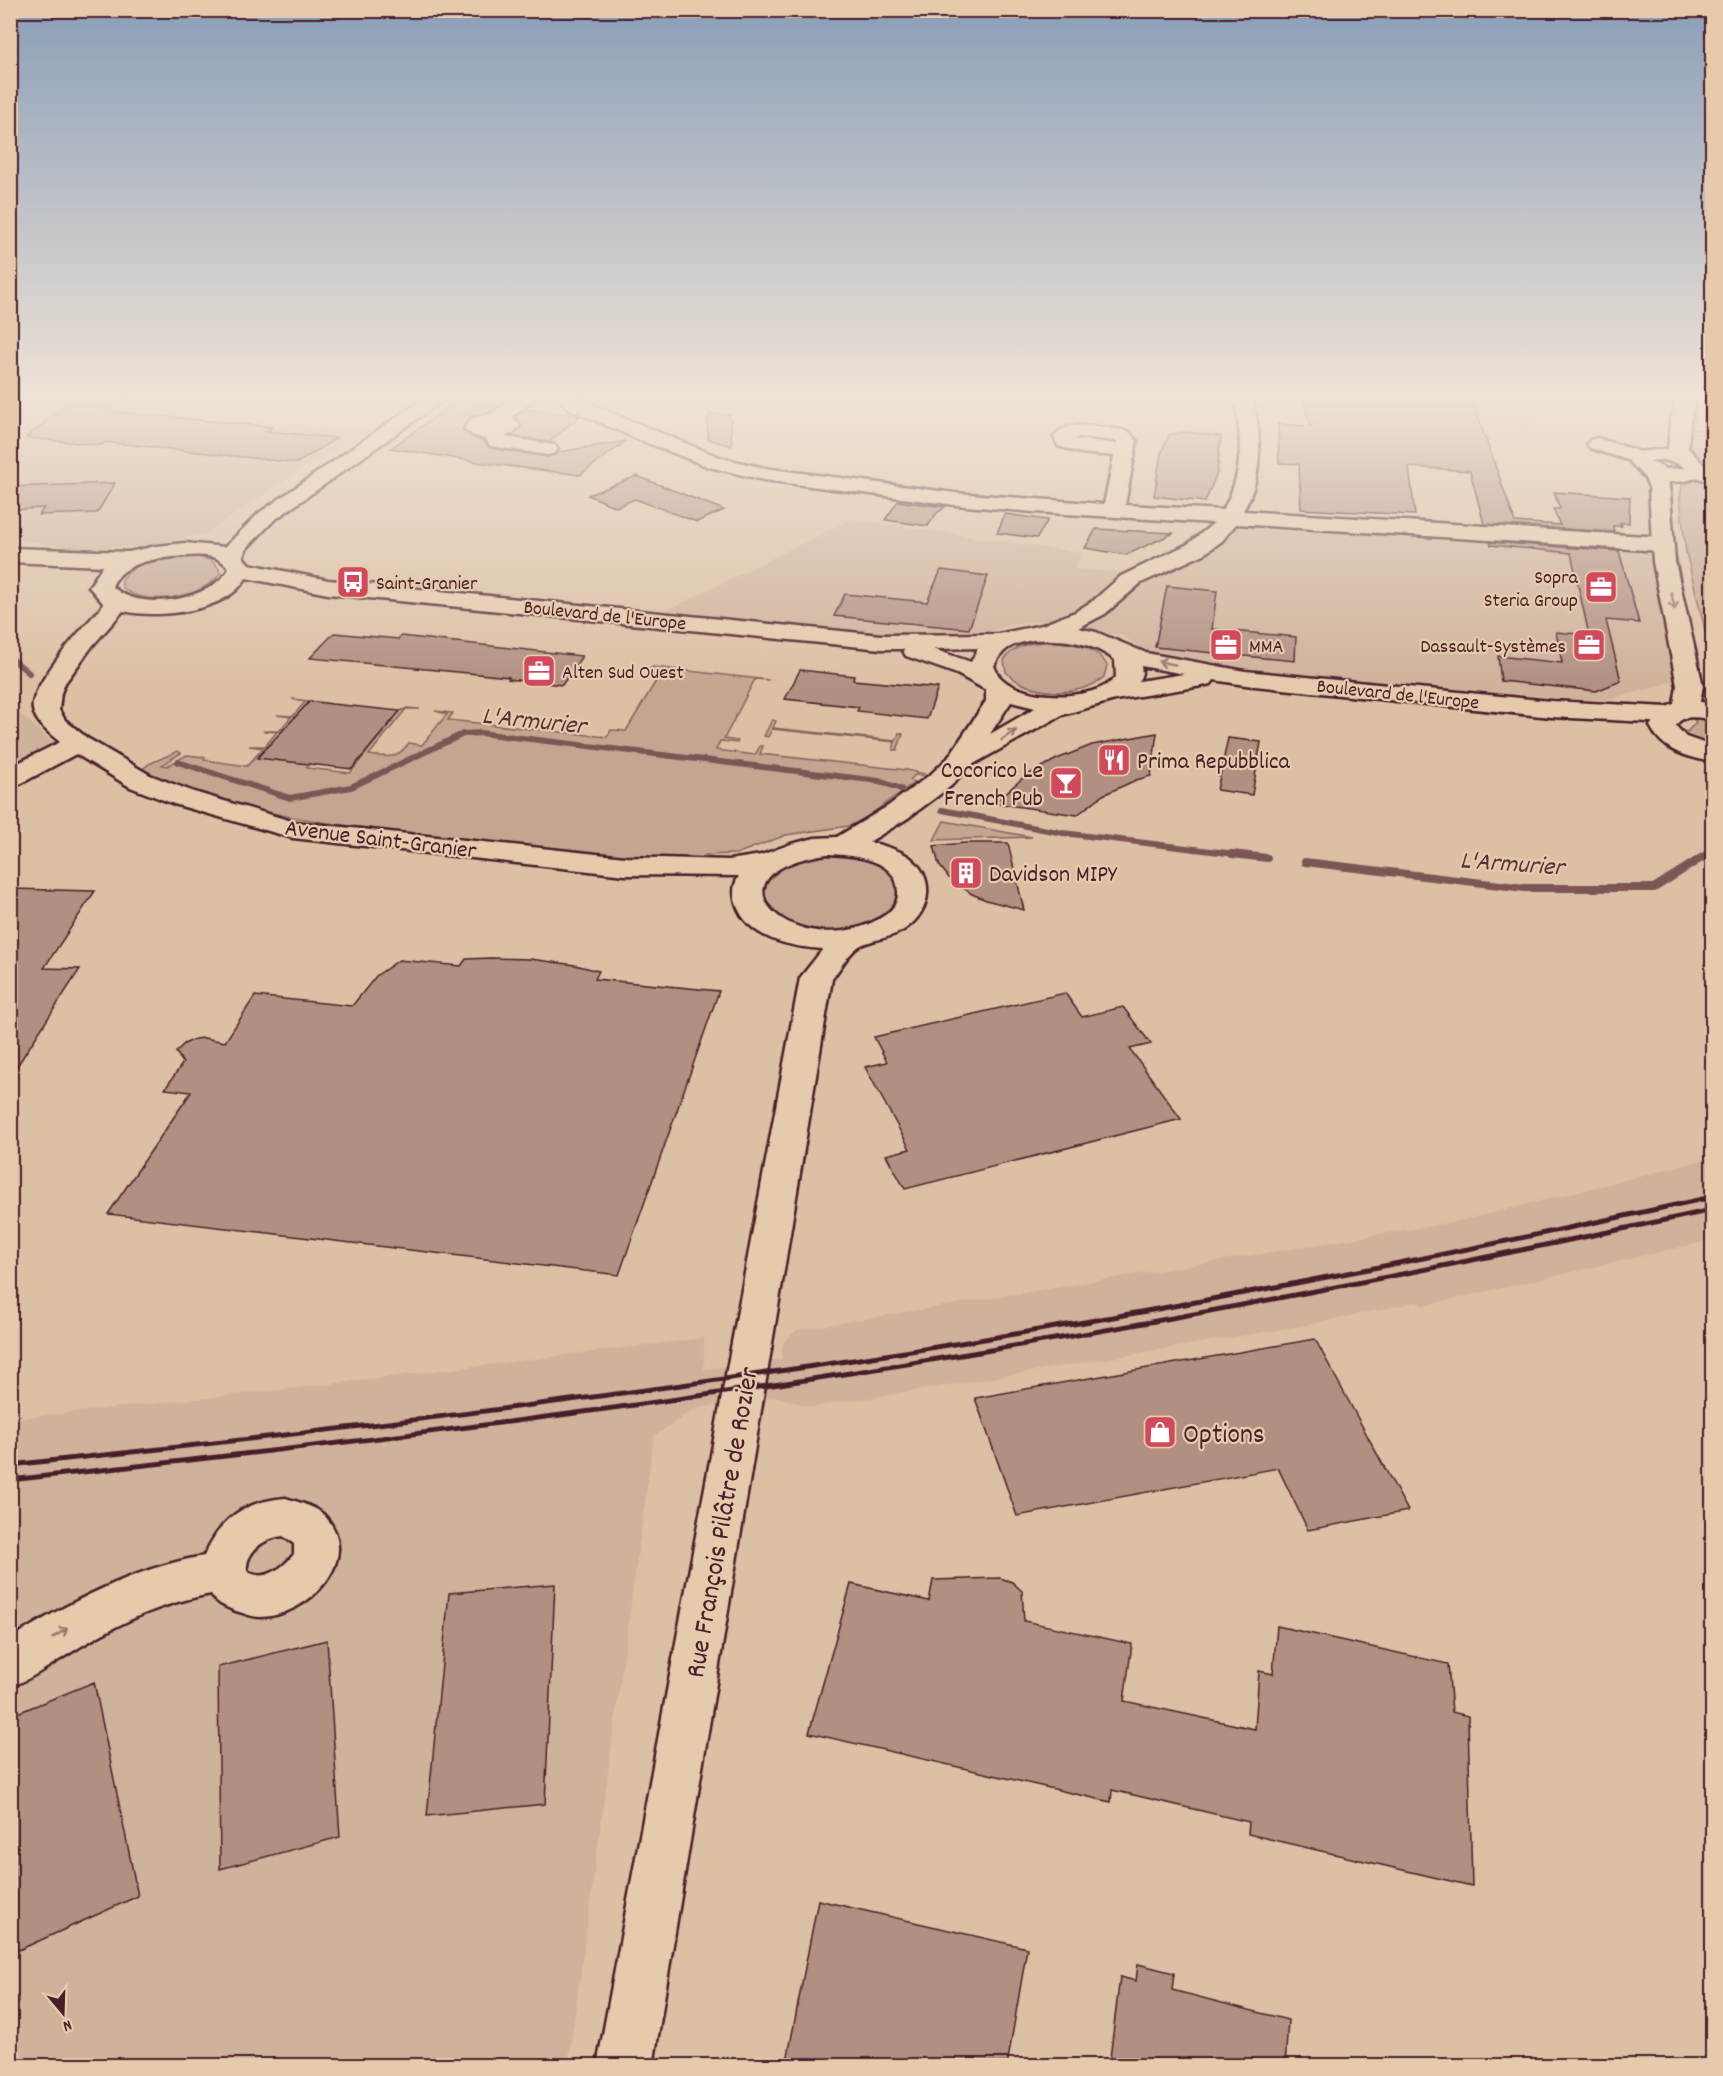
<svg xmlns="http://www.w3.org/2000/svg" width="1723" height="2076" viewBox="0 0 1723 2076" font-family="Dekko,sans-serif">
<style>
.built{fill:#cfb29a}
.green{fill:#c3a590;stroke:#86625e;stroke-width:1.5}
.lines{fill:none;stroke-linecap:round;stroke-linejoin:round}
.stream-far1{stroke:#7c5754;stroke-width:6}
.stream{stroke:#7c5754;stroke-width:8}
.building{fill:#b19081;stroke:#4a1f2b;stroke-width:1.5}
.minor-casing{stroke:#4a1f2b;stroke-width:5}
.major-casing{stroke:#4a1f2b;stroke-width:5}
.minor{fill:#e5caac;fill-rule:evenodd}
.major{fill:#e5caac;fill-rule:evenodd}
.rail{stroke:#4a1f2b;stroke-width:5}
.oneway{stroke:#98746c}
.labels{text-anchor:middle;stroke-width:4.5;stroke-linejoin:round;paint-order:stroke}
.far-poi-label{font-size:20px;fill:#4a1f2b;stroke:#e5caac;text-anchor:start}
.far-street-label{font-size:20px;fill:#4a1f2b;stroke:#e5caac}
.poi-label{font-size:24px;fill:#4a1f2b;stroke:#e5caac;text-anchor:start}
.street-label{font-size:24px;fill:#4a1f2b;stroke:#e5caac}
.water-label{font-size:26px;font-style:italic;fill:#5b3239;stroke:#e5caac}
.near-poi-label{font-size:28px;fill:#4a1f2b;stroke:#e5caac;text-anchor:start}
.near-street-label{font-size:28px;fill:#4a1f2b;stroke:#e5caac}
</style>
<rect width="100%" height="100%" fill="#dcc0a4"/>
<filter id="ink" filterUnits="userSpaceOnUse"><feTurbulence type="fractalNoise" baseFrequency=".0167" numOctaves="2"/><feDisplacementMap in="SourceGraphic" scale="12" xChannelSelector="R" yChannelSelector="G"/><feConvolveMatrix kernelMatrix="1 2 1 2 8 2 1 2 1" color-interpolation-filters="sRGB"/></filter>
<g filter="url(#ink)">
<path class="built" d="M10,394H198L174,413L371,431L306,466L205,534L141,546L76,549L11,537Z
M1056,394H1546L1534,420L1533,431L1450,423L1454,436Z
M851,519L1082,553L1074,569L1127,573L1200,538L1205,527L1253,526L1629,547L1647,552L1655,558L1678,679L1656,687L1606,700L1530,697L1232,668L1147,652L1121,635L1041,621L1015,624L973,636L951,637L884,634L664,612Z
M11,706L55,744L11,770Z
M1712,1158V1240L1423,1306L1417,1302L1307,1325L933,1388L812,1407L777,1397L696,1408L654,1436L568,2065H11L10,1419L297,1388L704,1338V1369L781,1359L783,1343L797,1330L1460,1221Z"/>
<path class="green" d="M1694,394H1712V432L1691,429L1695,413L1689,412Z
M1687,432L1712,435V470L1685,451Z
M1662,478L1672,480L1671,510L1676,554L1703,687L1707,696L1698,695L1668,554Z
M1697,480L1711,481L1712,488V659L1686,552L1680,498L1682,485Z
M191,556C203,558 218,559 220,573C205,598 143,608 122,587V580C136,559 167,557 191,556Z
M1056,641C1075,644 1097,647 1107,665L1104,677C1079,699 1029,696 1006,672L1004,660C1015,643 1037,642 1056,641Z
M653,667L769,680L755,679L724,739L738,741L737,743L720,741L716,750L755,755L760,746H763L760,754L907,770L924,774L922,776L915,775L910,780L915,782L864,819L849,826L786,835L736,854L705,855L703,863C611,856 519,847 427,836C329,824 231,813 140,771L149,764L178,751L181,753L162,765L167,766L187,755L205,757L204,760L247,766L263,748L249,746H265L277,732L263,731H279L291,717L277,715L293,716L305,702L292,699L310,701L258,758L309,764L307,768L350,773L400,711L407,708L420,709H406L369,755C389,757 396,760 409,743L422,745L447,714L435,711L453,713L448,720L607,737L611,730L626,731L662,671L649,669Z
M1693,719H1712V746L1691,739L1682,732L1688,731L1696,722Z
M772,720L776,721L773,728L896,741L899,733L903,734L897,750H893L895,742L772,729L768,737L764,736Z
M944,821L1032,837L934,840Z
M839,853C865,858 897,863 898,895C881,938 805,941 774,912C745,885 787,859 812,855C821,853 830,854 839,853Z"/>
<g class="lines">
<path class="stream-far1" d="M10,657L29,673
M178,762L290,798L351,787L463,734L480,733L879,781L901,789
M942,810L1063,833L1244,855"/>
<path class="stream" d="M1232,854L1267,858
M1305,862L1525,888H1654L1706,855"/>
</g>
<path class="building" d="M80,394H136L107,411L272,427L267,431L337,438L297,463L106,442L101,445L26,438Z
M1301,394H1470L1515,522L1560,525L1553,509H1560L1554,492L1630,497L1629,523H1620L1622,526H1613L1614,532L1484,524L1470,471L1409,467L1415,515L1301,509L1299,464L1279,463L1278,424L1311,426Z
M459,400L499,406L490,412L470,417L462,429L471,437L484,441L490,448L548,457L559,452L626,441L580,475L484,463L391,448Z
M525,409L578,416H580L549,442L512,436L522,426L515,417Z
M710,414L730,415L732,446L708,439L707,418H710Z
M1185,432L1221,436L1217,473L1205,502L1154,496L1161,453L1169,435Z
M637,476L724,510L697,522L635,499L616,507L588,495Z
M115,483L97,513L39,515L44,508L10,510V487Z
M898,501L912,503L945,507L936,514L928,526L885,520Z
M1005,514L1048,520L1037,538L997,533Z
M1096,529L1174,533L1126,555L1085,548Z
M1490,542L1619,551L1639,623L1606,620L1621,681L1596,691L1501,681L1498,656L1562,663L1556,632L1589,635L1571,553L1491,545Z
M941,570L988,576L969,629L834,616L845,594L927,602Z
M1167,586L1217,591L1212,629L1296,637L1295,661L1155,647Z
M334,633L398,639L401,636L582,656L562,685L508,679L509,677L310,658Z
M800,670L854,676L853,680L938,688L927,719L857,711L859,707L785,699Z
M310,701L332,704L400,711L352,769L257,758Z
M1157,733L1151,776L1136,780L1103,795L1077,815L994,803L1025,776L1057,759L1092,745Z
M1228,738L1261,742L1252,795L1217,790Z
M965,843H1008L1024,910L986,900L972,894L949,878L939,865L934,846Z
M10,889L95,891L44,968L80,969L10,1077Z
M491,958L530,959L575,965L599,971L595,979L719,991L619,1275L108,1214L191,1092L165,1089L183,1063L176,1052L184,1044L195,1039L204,1038L225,1042L255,996L352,1006L376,976L399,960L461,966L466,959Z
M1065,993L1082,1017L1123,1007L1151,1044L1130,1049L1181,1119L905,1189L886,1155L910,1149L865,1067L887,1062L874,1037Z
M1315,1339L1408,1511L1308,1530L1278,1468L1017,1516L975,1398Z
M1000,1578L1012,1582L1022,1591L1024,1621L1132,1644L1124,1701L1255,1729L1259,1671L1273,1674L1277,1626L1448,1664L1452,1712L1468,1716L1472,1886L1248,1834L1249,1822L1112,1790L1111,1802L809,1733L851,1584L929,1601L933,1580Z
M555,1584L545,1804L427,1816L449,1593Z
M327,1640L340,1837L220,1869L218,1667Z
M94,1682L138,1896L10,1954V1716Z
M818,1900L1027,1948L1007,2066H786Z
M1138,1964L1174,1973L1172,1990L1288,2020L1285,2066H1109L1120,1977L1136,1981Z"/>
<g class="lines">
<g class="minor-casing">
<path id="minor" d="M430,394H452L273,521L246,549L243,557L249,564L328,580L881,635L998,634L1042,625L1075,612L1094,600L1121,576L1188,544L1214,523L1033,512L955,505L764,480L709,467L640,440L571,410L553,394H574L585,402L722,458L764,468L955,493L1104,504L1114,456L1081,453L1058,446L1054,437C1068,417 1102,428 1122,430L1129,432L1137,441L1125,505L1223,510C1244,474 1243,434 1233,394H1251C1262,434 1264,475 1243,511L1661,537L1669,539L1672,544L1669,549L1661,551L1236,524L1222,541L1204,554L1141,583L1105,614L1078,628L1096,632L1146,653L1245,671L1551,701L1668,707L1677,710L1681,715L1677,720L1668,723L1551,717L1245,685L1214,680L1211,684L1202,686L1115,700L1062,715L968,767L951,786L908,818L869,842C882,845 896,849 908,856C936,876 932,911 905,929C891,939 867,940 858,947C848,954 839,970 832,979L653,2066H597L800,978L823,949C791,947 747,939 736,903C733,894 733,885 739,876L625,875L293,838L174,804L130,787L76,754L20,784L10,786V767L60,742C50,734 36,723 33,710C28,687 85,625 101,608L103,603L89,587L103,566L10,562V548L129,552L156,546L185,543L225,547L259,513ZM1079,437L1116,441L1117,442V444L1075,439ZM185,556C201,555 220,554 229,569C210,601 138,613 112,586C124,560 160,558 185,556ZM246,578L328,594L881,649H904L903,651L906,656L957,674L986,690V701L948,758L931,774L888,806L837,837L815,838L791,844L761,855L729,860L625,857L295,822L194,792L150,775L87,738L65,720L59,710L61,693L65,683L93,645L123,611C158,619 227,612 246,578ZM1033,640C1063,639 1090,641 1115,660L1116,677C1095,702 1025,701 1001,678C998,676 996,670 994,666C1003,647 1013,644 1033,640ZM978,648L971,662L933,649ZM1141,666L1184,674L1139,681L1142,673ZM1011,702L1035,708L990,734ZM827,854C853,855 899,859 898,893C898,908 885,916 873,922C792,961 698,873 827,854Z
M519,394H540L512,417L520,426L513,433L505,437L555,445L558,449L555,453L548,455L490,446L486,439L472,435L464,429L471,419L491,414ZM490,426H497L485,427Z
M1597,438L1647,454L1650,458L1647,462L1640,464L1590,448L1587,444L1590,440Z
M1695,465L1712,470V482L1688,475L1685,471L1688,467Z
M286,1498C297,1502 315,1506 324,1515C365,1558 308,1617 260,1617C251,1617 241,1612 233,1610C224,1606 216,1603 211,1594C163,1603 125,1620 83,1645C59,1659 36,1677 10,1687V1639C70,1602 134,1568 204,1556C222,1517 243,1502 286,1498ZM283,1536L294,1544V1554C283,1568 264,1583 247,1571C245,1551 265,1538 283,1536Z"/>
</g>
<g class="major-casing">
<path id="major" d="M1678,394H1696L1690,422L1688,448L1707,468C1698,481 1682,482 1668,482L1670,494L1675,562L1703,686L1700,702L1712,703V719C1700,718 1682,713 1676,726L1686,737L1712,746V762C1686,757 1663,751 1650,726L1661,709L1674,704L1677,686L1653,562L1649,487L1645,478L1629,461L1636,452L1668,449L1670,422ZM1663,460L1679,464L1685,468L1666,469L1650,461Z"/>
</g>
<use href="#minor" class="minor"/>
<use href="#major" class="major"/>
<path class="rail" d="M10,1465C317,1433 624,1397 930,1348C1192,1306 1453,1254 1712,1197
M10,1480C297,1449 584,1416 869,1370C1152,1325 1432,1270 1712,1210"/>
</g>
<defs><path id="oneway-shaft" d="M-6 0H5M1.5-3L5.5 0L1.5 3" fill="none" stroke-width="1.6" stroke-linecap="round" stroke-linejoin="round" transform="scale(1.5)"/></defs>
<g class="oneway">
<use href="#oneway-shaft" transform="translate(1673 601) rotate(78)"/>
<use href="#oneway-shaft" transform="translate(1167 663) rotate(-170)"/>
<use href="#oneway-shaft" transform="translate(1009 735) rotate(-34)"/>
<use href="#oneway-shaft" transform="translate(60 1633) rotate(-32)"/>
</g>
</g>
<linearGradient id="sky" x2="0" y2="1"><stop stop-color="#8a9eb8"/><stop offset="0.58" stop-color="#efe3d6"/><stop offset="1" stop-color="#efe3d6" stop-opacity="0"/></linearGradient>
<rect width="1723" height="685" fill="url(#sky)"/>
<defs>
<g id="bus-square" transform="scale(1.725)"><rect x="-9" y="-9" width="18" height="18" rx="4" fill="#d1495b" stroke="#e5caac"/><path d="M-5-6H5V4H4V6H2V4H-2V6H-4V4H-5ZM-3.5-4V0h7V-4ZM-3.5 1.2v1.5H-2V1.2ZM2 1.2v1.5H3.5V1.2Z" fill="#fff"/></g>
<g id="office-square" transform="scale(1.725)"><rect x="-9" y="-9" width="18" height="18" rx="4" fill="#d1495b" stroke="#e5caac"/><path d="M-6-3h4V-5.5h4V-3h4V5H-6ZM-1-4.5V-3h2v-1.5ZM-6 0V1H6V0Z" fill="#fff"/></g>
<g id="restaurant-square" transform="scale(1.725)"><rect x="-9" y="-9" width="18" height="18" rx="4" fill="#d1495b" stroke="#e5caac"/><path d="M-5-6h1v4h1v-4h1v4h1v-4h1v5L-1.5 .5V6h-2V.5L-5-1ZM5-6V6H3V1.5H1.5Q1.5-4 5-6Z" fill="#fff"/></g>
<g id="bar-square" transform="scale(1.725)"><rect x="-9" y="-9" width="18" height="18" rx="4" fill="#d1495b" stroke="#e5caac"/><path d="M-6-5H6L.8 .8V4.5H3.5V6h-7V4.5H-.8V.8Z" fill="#fff"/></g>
<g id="building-square" transform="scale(1.725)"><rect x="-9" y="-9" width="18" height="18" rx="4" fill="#d1495b" stroke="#e5caac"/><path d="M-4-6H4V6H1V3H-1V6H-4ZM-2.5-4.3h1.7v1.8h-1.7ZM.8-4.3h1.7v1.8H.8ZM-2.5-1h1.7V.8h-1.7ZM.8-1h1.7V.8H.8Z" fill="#fff"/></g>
<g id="shop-square" transform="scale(1.725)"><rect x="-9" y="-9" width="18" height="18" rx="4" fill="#d1495b" stroke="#e5caac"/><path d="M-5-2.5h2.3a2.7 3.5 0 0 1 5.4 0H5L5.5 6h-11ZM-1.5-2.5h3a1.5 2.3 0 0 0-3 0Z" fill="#fff"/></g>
</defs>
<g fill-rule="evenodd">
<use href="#bus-square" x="353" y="582"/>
<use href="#office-square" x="1601" y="587"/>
<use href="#office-square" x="1226" y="645"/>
<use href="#office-square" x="1589" y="645"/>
<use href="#office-square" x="539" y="671"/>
<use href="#restaurant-square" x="1114" y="760"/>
<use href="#bar-square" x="1066" y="783"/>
<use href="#building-square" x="966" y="873"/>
<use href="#shop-square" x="1160" y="1432"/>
</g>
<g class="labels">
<g class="far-poi-label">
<text x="1578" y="583" text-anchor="end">Sopra<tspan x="1578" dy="23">Steria Group</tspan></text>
<text x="376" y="589">Saint-Granier</text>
<text x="1249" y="652">MMA</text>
<text x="1566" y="652" text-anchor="end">Dassault-Systèmes</text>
<text x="562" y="678">Alten Sud Ouest</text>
</g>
<g class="far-street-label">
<text transform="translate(605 614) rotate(6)" y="7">Boulevard de l'Europe</text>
<text transform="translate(1398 693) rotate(6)" y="7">Boulevard de l'Europe</text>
</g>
<g class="poi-label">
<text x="1137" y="768">Prima Repubblica</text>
<text x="1043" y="777" text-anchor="end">Cocorico Le<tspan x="1043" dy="28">French Pub</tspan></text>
<text x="989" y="881">Davidson MIPY</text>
</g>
<g class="street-label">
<text transform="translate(381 838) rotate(7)" y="8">Avenue Saint-Granier</text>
</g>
<g class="water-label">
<text transform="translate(534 719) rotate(6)" y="9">L'Armurier</text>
<text transform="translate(1512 862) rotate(4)" y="9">L'Armurier</text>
</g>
<g class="near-poi-label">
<text x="1183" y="1442">Options</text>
</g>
<g class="near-street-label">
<text transform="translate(720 1522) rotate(-80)" y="10">Rue François Pilâtre de Rozier</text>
</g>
</g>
<rect width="1723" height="2076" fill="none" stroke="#e5caac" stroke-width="36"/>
<rect x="18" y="18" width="1687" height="2040" fill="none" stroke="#4a1f2b" stroke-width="2" filter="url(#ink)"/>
<g transform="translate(63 2013) rotate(161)" stroke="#e5caac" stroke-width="4.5" paint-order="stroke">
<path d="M0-4.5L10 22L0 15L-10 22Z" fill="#4a1f2b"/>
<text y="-9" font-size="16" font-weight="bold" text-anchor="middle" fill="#4a1f2b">N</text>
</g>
</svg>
